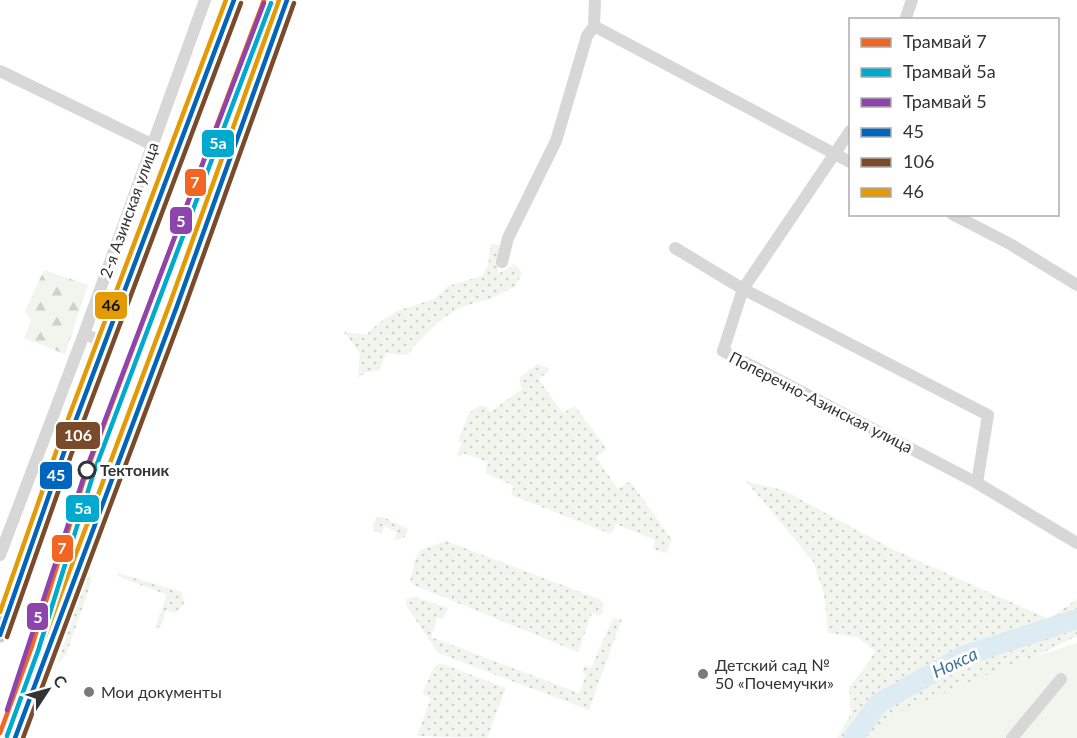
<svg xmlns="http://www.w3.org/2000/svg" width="1077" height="738" viewBox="0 0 1077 738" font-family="Lato,sans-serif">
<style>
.grass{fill:url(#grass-dots)}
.forest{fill:url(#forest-firs)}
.garden{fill:#f1f5ed}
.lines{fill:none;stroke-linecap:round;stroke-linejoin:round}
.river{stroke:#ddebf3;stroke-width:20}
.minor{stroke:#d7d7d7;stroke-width:12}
.major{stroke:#cacaca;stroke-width:15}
.bus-1-casing{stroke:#fff;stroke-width:9}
.bus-2-casing{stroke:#fff;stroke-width:9}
.bus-3-casing{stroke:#fff;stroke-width:9}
.bus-1{stroke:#0065bd;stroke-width:4.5}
.bus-2{stroke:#7a4b2a;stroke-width:4.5}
.bus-3{stroke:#e39a05;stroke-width:4.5}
.tram-1-casing{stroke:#fff;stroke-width:9}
.tram-2-casing{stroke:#fff;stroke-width:9}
.tram-3-casing{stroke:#fff;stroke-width:9}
.tram-1{stroke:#f26522;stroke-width:4.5}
.tram-2{stroke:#00a9ce;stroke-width:4.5}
.tram-3{stroke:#8e44ad;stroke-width:4.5}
.stop-dot{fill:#fff;stroke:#333;stroke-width:3}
.poi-dot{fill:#7a7a7a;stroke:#fff;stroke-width:2}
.labels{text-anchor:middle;stroke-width:6;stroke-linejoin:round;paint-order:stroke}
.street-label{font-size:16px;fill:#333;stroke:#fff}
.stop-label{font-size:16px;font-weight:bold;fill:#333;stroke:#fff;text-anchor:start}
.poi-label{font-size:16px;fill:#333;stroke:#fff;text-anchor:start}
.water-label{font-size:18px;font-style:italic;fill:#3f7597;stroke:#fff}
.line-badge{stroke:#fff;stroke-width:2}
.badge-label{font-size:16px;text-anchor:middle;font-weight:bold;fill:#fff}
.pale-badge-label{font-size:16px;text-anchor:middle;font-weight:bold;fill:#111}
</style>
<defs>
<pattern id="grass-dots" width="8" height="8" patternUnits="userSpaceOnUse" patternTransform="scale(1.5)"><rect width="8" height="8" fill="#f1f5ed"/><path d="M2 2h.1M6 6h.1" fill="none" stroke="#cfd2cc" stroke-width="1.8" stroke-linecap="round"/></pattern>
<pattern id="forest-firs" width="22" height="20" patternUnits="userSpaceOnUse" patternTransform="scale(1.5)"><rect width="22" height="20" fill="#f1f5ed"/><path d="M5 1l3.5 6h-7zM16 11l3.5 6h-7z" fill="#cfd2cc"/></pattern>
</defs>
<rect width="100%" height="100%" fill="#fff"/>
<path class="grass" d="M491,244L502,245C502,256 497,264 498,274L515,264L522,273L515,287C507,290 501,294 494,297C485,302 473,302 463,307C439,317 424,336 407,355L386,353L379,371L367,372L358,378L360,353L344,332L366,335L380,322L397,311L434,299L448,286L482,276L488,266Z
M538,364L548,368V372L538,379L563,413L575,406L607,449L596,457L618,489L630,481L672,540L666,553L653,549L655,540L616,524L611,534L511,495L514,486L485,473L488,462L463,453L461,457L457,455L462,443L458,441L469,413L480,405L485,406L490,412L522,389L519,378Z
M746,481L783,490L892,549L1049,619L1077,599V636L998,675L893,738H837L851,714L849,687L865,668L875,651L857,637L828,633L824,594L813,561Z
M377,517H383L408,529L405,537L394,541L397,532L384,526L382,534L374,530L373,525Z
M446,541L599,599L603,604V612L599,616L592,613L578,652L416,586L410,581L415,560L420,550Z
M88,573H90L91,583L66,655L57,664Z
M118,573L182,592L184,604L175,613L166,611L162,624L158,628H155L167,595L118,576Z
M415,597L448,608L443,619L437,618L431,637L579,693L586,674L582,672L585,665L591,668L613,618L622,619L589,710L438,653L406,605V599Z
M440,663L506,688L487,738L417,736L431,698L422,694L434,667Z"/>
<path class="forest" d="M44,270L88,285L65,354L24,338L31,320L25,311Z"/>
<path class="garden" d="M1077,643V738H872L887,717L1013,664Z"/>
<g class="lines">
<path class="river" d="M853,738L879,703L963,656L1077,619"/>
<path class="minor" d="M905,20L912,0
M594,26L850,162
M0,71L153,145
M850,131L743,289L723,351L977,483L1077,543
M952,214L1010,244L1077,285
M675,248L743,289L988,415L977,483
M502,262L508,238L556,141L587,36L594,26L595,0
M84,334L107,343
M0,555L84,334L205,0
M1012,738L1061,679"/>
<path class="major" d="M0,635L69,438L141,251L234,0
M15,738L177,306L287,0"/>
<g class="bus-1-casing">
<path id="bus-1" d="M0,635L69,438L234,0
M15,738L177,306L287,0"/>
</g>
<g class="bus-2-casing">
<path id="bus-2" d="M7,637L76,441L241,3
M23,738L184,309L294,3"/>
</g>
<g class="bus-3-casing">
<path id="bus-3" d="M0,612L62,435L226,0
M8,735L170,303L279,0"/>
</g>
<use href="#bus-1" class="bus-1"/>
<use href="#bus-2" class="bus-2"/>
<use href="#bus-3" class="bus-3"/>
<g class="tram-1-casing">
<path id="tram-1" d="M0,733L31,649L87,470L264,0"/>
</g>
<g class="tram-2-casing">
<path id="tram-2" d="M7,736L38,651L94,472L271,3"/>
</g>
<g class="tram-3-casing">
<path id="tram-3" d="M7,710L87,467L264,3"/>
</g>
<use href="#tram-1" class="tram-1"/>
<use href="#tram-2" class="tram-2"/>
<use href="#tram-3" class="tram-3"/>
</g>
<circle class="stop-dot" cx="87" cy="470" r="8"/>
<g class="poi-dot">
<circle cx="703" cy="674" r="6"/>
<circle cx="89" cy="692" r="6"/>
</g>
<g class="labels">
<g class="street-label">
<text transform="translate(129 210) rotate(-70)" y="6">2-я Азинская улица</text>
<text transform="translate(821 402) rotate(27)" y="6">Поперечно-Азинская улица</text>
</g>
<g class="stop-label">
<text x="100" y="476">Тектоник</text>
</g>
<g class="poi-label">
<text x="715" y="671">Детский сад №<tspan x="715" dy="18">50 «Почемучки»</tspan></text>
<text x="101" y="698">Мои документы</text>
</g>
<g class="water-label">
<text transform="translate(955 663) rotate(-25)" y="6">Нокса</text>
</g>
</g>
<g class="line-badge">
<rect x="201" y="129" width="34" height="29" rx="6" fill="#00a9ce"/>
<rect x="184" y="168" width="23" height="29" rx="6" fill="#f26522"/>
<rect x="169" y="206" width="24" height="29" rx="6" fill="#8e44ad"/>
<rect x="94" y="291" width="34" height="29" rx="6" fill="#e39a05"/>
<rect x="55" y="421" width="46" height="29" rx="6" fill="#7a4b2a"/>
<rect x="39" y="461" width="34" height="29" rx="6" fill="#0065bd"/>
<rect x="65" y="494" width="35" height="29" rx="6" fill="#00a9ce"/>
<rect x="51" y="534" width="23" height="29" rx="6" fill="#f26522"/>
<rect x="26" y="602" width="23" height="29" rx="6" fill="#8e44ad"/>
</g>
<g class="badge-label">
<text x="218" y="149">5а</text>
<text x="195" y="188">7</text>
<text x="181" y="227">5</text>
<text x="78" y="441">106</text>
<text x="56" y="481">45</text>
<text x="83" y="514">5а</text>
<text x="62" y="554">7</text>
<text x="38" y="623">5</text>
</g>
<g class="pale-badge-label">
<text x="111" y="311">46</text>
</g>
<rect x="849" y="18" width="210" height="198" fill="#ffffff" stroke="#adadad" stroke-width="1.5"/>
<rect x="861" y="38" width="30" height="9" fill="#f26522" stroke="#adadad" stroke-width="1.5"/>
<text x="903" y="48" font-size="18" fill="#333333">Трамвай 7</text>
<rect x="861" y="68" width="30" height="9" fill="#00a9ce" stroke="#adadad" stroke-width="1.5"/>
<text x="903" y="78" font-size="18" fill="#333333">Трамвай 5а</text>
<rect x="861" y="98" width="30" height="9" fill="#8e44ad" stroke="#adadad" stroke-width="1.5"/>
<text x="903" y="108" font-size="18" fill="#333333">Трамвай 5</text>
<rect x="861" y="128" width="30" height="9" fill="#0065bd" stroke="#adadad" stroke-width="1.5"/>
<text x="903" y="138" font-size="18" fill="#333333">45</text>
<rect x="861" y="158" width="30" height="9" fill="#7a4b2a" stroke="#adadad" stroke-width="1.5"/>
<text x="903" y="168" font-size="18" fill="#333333">106</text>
<rect x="861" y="188" width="30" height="9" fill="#e39a05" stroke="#adadad" stroke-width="1.5"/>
<text x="903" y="198" font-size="18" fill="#333333">46</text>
<g transform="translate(48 690) rotate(54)" stroke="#ffffff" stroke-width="4.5" paint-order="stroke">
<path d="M0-4.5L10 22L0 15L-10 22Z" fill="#333333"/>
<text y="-9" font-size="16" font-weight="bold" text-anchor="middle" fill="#333333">С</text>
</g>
</svg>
